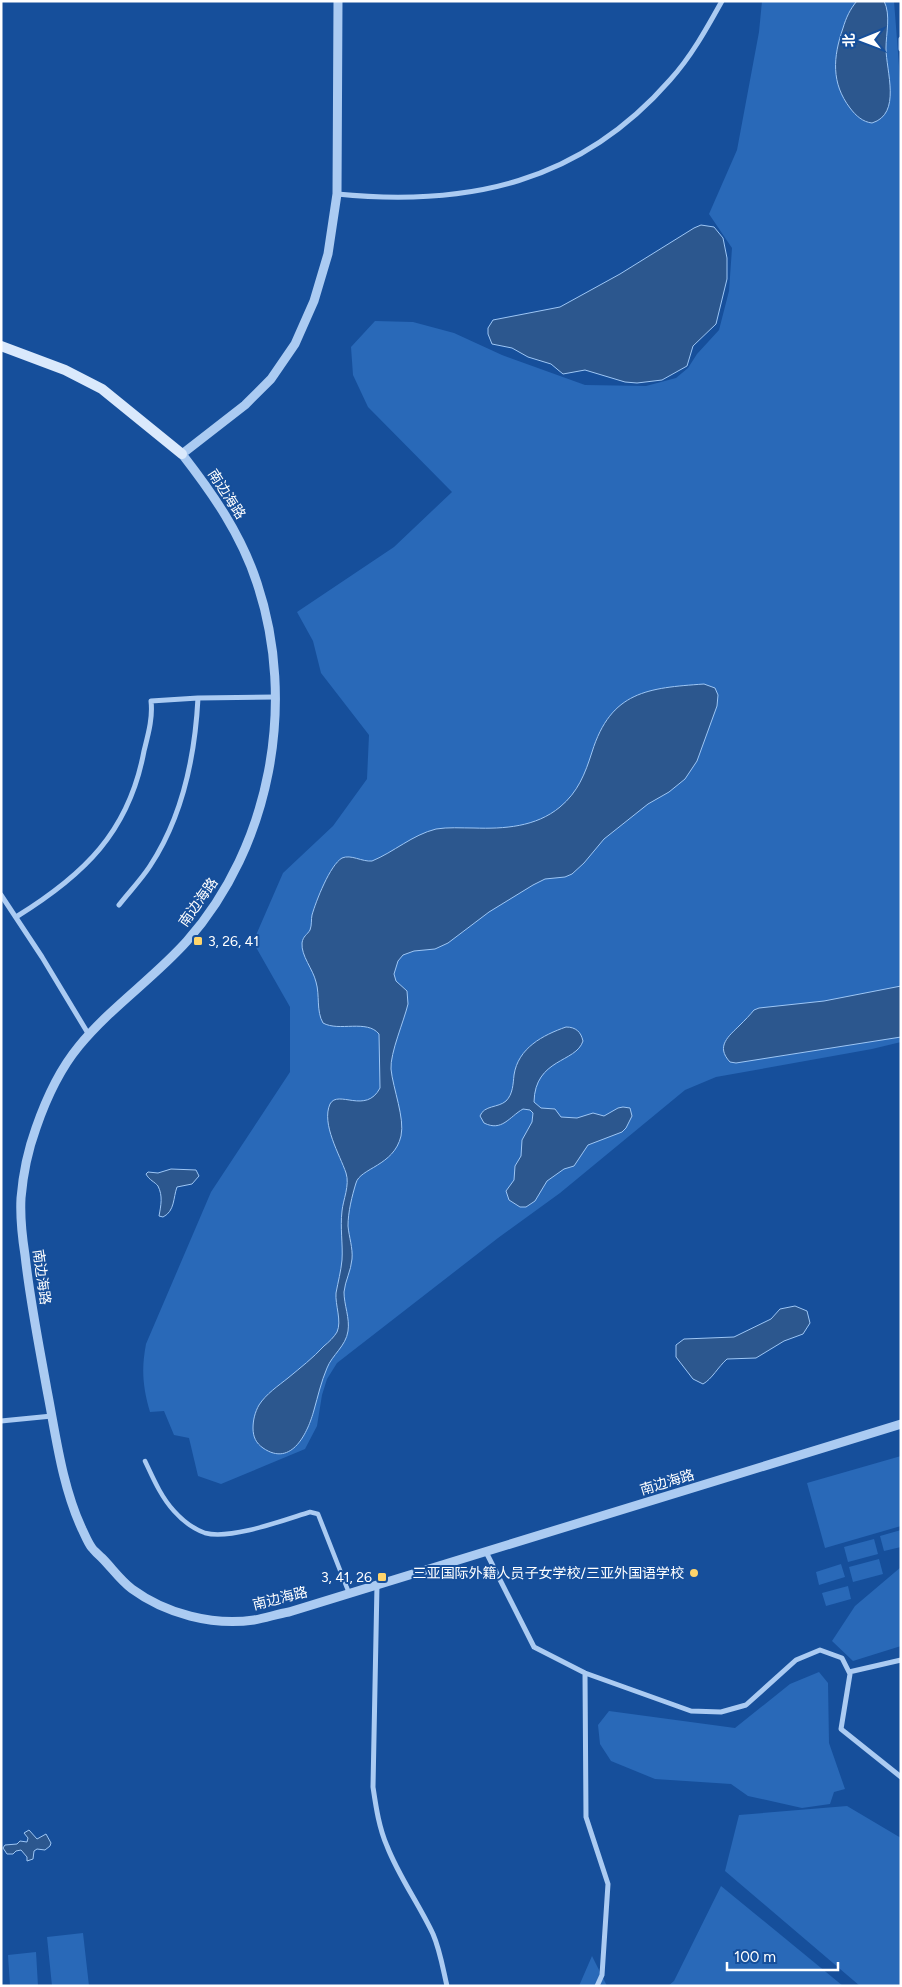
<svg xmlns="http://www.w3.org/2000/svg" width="902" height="1987" viewBox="0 0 902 1987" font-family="Figtree,'Noto Sans SC',sans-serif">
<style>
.green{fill:#2969b8}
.water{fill:#2c578e;stroke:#9dc6f5}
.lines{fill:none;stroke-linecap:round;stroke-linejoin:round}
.pedestrian{stroke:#abcbf2;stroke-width:4.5}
.minor{stroke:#abcbf2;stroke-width:5}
.tertiary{stroke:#abcbf2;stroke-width:9}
.secondary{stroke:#dae9fc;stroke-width:10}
.poi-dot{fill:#ffd56c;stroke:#164f9b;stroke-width:2}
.labels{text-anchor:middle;stroke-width:4;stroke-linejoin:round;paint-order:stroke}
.street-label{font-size:14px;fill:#fff;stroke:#164f9b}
.poi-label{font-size:14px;fill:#fff;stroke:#164f9b;text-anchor:end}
</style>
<rect width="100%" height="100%" fill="#164f9b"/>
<path class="green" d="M762,1H894L901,92V1042L872,1049L716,1077L685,1090L560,1193L498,1238L337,1363L327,1379L322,1395L317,1426L305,1449L221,1484L198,1476L189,1438L174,1435L164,1411L150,1412C143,1388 141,1370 146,1344L211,1192L290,1072V1007L253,942L283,873L333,826L367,779L369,735L321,673L313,641L297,612L394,547L452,492L368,407L353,375L351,347L375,321L413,322L454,333L502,355L585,385L646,386L676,378L688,368L697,354L719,330L729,291L732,248L709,214L737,150L759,32Z
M901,1456V1526L825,1548L807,1483Z
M901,1530V1547L884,1551L880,1536Z
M874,1539L878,1554L848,1562L844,1547Z
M879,1559L883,1574L853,1582L849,1567Z
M841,1564L845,1577L819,1585L816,1572Z
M901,1567V1646L853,1661L832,1641L855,1606Z
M848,1586L851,1599L826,1606L822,1593Z
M819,1672L828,1683L829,1743L845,1789L834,1792L830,1804L802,1808L748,1796L731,1784L655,1779L611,1761L600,1744L598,1725L609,1711L735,1728L790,1684Z
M847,1806L901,1838V1986H860L725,1871L739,1815Z
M721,1886L843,1986H668L674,1981Z
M83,1933L89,1986H52L47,1937Z
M36,1952L38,1986H10L8,1955Z
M592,1956L607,1986H579Z"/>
<path class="water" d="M857,1H884C891,15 886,33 886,48C886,71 902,114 872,123C863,122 856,116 850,108C831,83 833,57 843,28C846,18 850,9 857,1Z
M701,225L714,227L723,238L727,258V279L716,324L693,346L687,366L662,380L637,383L625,382L585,370L563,374L551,364L528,357L512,348L492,344L488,334V328L493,320L560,307L620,274L694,228Z
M704,684L715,688L718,695L717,706L697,761L685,779L669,792L648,804L604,839L584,863L572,874L565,877L545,879L533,885L489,912L448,943L435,949L414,951L403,955L398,961L394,974L396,981L407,991L408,1004C404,1021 390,1053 391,1069C393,1089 405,1118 401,1136C394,1166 360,1168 356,1183C352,1196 348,1212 348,1226C349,1237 353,1248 352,1259C351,1271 345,1281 344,1292C344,1305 350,1318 348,1331C346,1346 332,1355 327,1368C321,1382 318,1396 314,1410C308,1432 292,1468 263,1448C256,1443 253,1437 253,1428C253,1420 255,1412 259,1405C266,1394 278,1386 288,1378C300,1368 313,1358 324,1346C329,1342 334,1337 337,1332C342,1321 335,1305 336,1293C338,1282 341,1271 342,1260C343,1244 340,1228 342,1211C343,1200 350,1185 346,1173C340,1155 321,1124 330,1104C338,1089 366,1115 380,1088L379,1034C367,1019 339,1032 323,1023C316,1011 320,995 316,982C313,969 301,956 302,943C303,936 307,935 310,930C312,925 311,919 312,915C316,901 330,865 342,858C351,854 362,862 372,861C394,852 412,835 436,829C448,827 461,828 474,828C504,829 536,827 560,807C578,792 585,774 592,752C611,691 648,688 704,684Z
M901,986V1037L736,1063L730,1062C715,1046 729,1036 740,1025C745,1020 750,1015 754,1010L759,1008L824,1001Z
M566,1027C576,1027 581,1032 583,1041C576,1063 535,1058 534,1102L541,1108L555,1109L561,1117L577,1118L593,1113L604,1116L618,1108L623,1107L630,1108L632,1116L626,1128L622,1132L588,1145L574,1166L564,1169L547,1181L535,1201L526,1207H520L509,1200L506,1191L514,1180L515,1166L521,1156L522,1140L532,1122L533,1113L530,1110L523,1109C509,1117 502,1132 484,1123L480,1116C484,1105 498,1108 506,1101C513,1094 513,1084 514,1075C518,1048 543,1035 566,1027Z
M171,1169L196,1170L199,1176L192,1184L177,1187C173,1198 175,1211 163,1217L159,1216C161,1205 163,1196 158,1186C155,1182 149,1180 146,1174L148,1172L158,1173Z
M795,1306L807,1311L810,1323L803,1334L784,1341L756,1358L727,1359C718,1367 712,1379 703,1384L693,1379L676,1357V1345L684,1339L734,1337L771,1319L780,1309Z
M29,1830L37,1839L46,1834L51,1843L50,1846L45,1850L37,1849L34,1851L33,1859L27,1861V1857L21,1850L16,1851L13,1854H7L3,1848L5,1845L17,1844L20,1841L27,1842L28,1838L24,1833Z"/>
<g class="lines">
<path class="pedestrian" d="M145,1461C153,1478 161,1497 174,1511C182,1520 194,1529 205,1533C231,1540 284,1520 310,1512L318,1514L349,1593"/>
<path class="minor" d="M901,39V49
M337,194C468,207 580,183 670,80C691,57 707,28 722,1
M1,895L42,957L89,1035
M119,905C129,892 141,880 150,866C183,816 195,756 198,698
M16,917C84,875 129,832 144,751C148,735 153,718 151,701L198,698L275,697
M1,1421L52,1416
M486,1552L534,1647L585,1673L691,1711L721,1712L746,1705L796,1660L820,1650L842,1658L850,1674L841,1729L901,1777
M377,1585L373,1787C376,1807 379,1828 387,1846C399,1877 419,1904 433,1934C440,1950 443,1969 447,1986
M849,1672L901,1660
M585,1673L586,1817L608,1884L602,1975L597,1986"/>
<path class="tertiary" d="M338,1L337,194L328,254L314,301L295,344L271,379L245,405L182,454C213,494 241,534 257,583C297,703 271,846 187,941C154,978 111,1007 79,1046C60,1069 46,1099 36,1128C28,1150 23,1174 21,1198C20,1217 22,1236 25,1255C30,1301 39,1345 47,1390C56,1436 62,1486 82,1529C85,1535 88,1543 92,1548C92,1549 101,1557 102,1558C112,1568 120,1580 132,1589C166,1614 213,1626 254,1620C266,1618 277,1614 289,1612L901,1424"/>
<path class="secondary" d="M1,346L65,370L102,389L182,454"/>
</g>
<g class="poi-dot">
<rect x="193" y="936" width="10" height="10" rx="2.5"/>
<circle cx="694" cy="1573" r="5"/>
<rect x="377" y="1572" width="10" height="10" rx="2.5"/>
</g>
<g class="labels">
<g class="street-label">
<text transform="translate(227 494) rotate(57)" y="5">南边海路</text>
<text transform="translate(198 902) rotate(-55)" y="5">南边海路</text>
<text transform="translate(42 1277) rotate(82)" y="5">南边海路</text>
<text transform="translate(667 1482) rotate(-17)" y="5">南边海路</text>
<text transform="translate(280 1598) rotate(-14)" y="5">南边海路</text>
</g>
<g class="poi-label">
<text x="208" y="946" text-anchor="start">3, 26, 41</text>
<text x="684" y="1578">三亚国际外籍人员子女学校/三亚外国语学校</text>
<text x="372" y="1582">3, 41, 26</text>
</g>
</g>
<rect width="902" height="1987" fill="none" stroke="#ffffff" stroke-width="5"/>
<g transform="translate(862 40) rotate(269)" stroke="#164f9b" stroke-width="4" paint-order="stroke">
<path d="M0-4L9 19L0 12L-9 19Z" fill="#ffffff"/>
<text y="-8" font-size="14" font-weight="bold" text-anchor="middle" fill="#ffffff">北</text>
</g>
<path d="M727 1962v8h111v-8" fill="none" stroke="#ffffff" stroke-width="2.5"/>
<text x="734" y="1962" font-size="15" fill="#ffffff" stroke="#164f9b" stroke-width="4" paint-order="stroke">100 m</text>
</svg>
